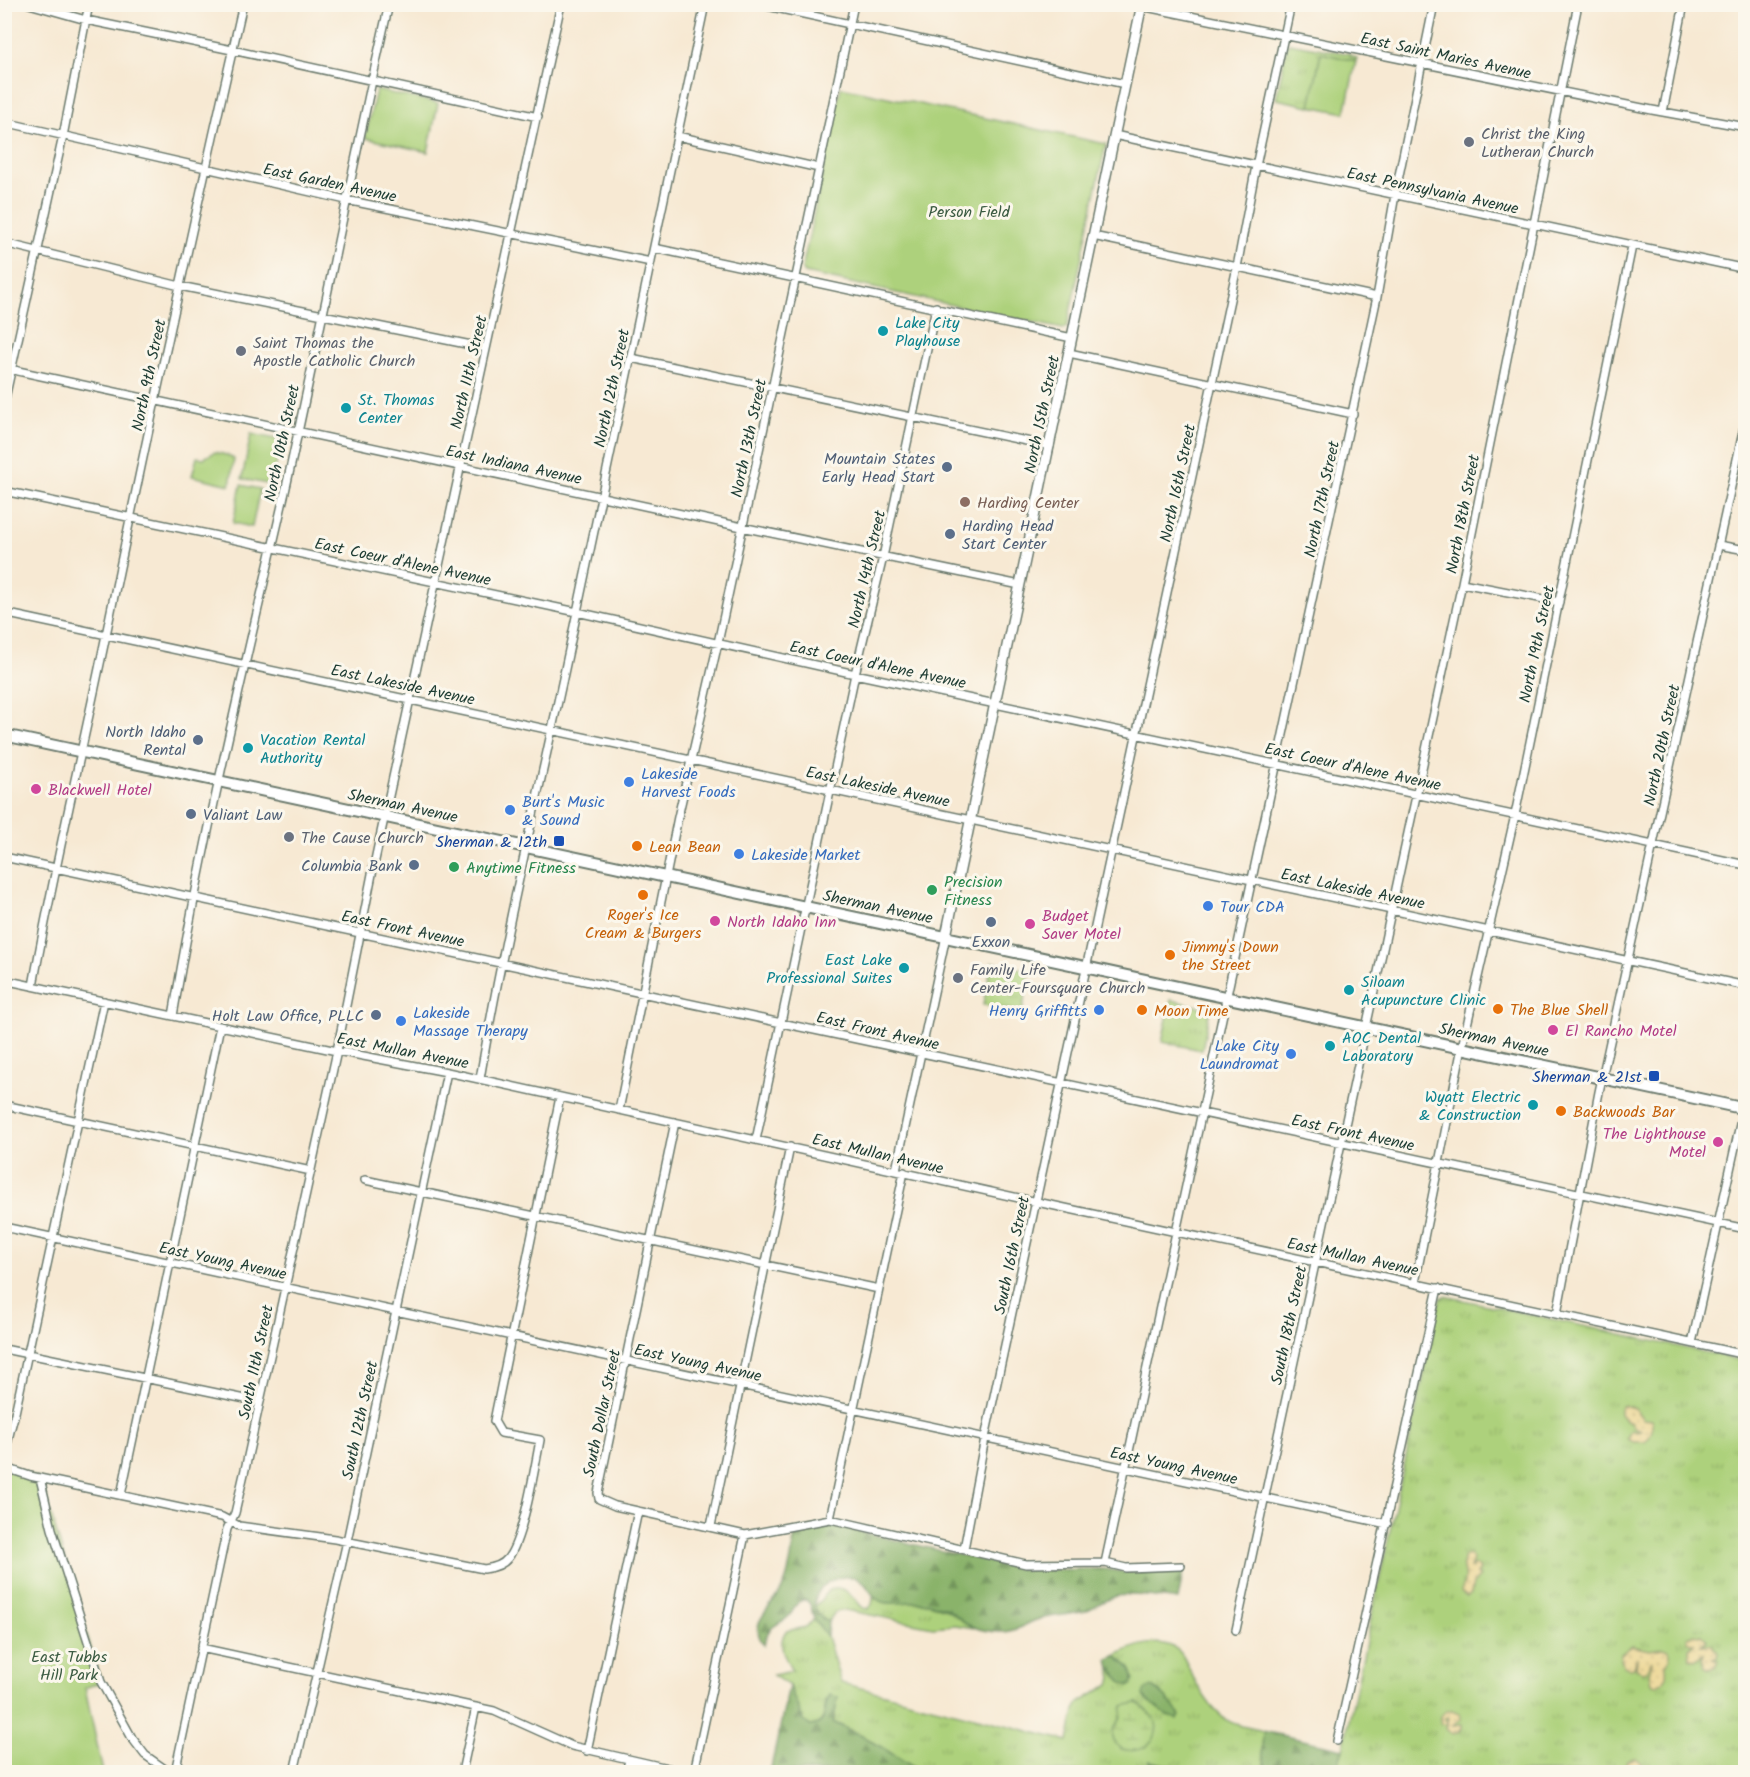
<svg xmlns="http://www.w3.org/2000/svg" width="1750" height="1777" viewBox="0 0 1750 1777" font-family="Kalam,sans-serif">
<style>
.grass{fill:url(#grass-tufts);stroke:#668758;stroke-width:1.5}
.forest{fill:url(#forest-firs);stroke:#547850;stroke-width:1.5}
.wetland{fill:url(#wetland-marsh);stroke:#668758;stroke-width:1.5}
.sand{fill:url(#sand-dots);stroke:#868c69;stroke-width:1.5}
.green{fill:#add17b;stroke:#668758;stroke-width:1.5}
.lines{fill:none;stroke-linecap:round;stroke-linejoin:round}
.minor-casing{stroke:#6b796c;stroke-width:10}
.secondary-casing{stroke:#6b796c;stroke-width:12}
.primary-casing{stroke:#6b796c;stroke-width:14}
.minor{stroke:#fff;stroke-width:7}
.secondary{stroke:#fff;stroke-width:9}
.primary{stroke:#fff;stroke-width:10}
.worship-dot{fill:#6b7280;stroke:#fbf7ec;stroke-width:2}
.culture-dot{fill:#0f9aa8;stroke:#fbf7ec;stroke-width:2}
.service-dot{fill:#5c6f8a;stroke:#fbf7ec;stroke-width:2}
.education-dot{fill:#8d6e63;stroke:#fbf7ec;stroke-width:2}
.shop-dot{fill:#3f7fe0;stroke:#fbf7ec;stroke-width:2}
.hotel-dot{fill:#d1479c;stroke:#fbf7ec;stroke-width:2}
.transit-dot{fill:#1a4fb4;stroke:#fbf7ec;stroke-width:2}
.food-dot{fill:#e8710a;stroke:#fbf7ec;stroke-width:2}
.leisure-dot{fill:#2e9e5b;stroke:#fbf7ec;stroke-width:2}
.labels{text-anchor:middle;stroke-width:6;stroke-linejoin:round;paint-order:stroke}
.street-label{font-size:16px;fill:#1f3d34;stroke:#fbf7ec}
.worship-label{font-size:16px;fill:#5b616d;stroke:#fbf7ec;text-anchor:start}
.park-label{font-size:16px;fill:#3b5b42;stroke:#fbf7ec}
.culture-label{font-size:16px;fill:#0d838f;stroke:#fbf7ec;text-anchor:start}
.service-label{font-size:16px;fill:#4e5e75;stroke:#fbf7ec;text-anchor:end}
.education-label{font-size:16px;fill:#785e54;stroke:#fbf7ec;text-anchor:start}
.shop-label{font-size:16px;fill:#366cbe;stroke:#fbf7ec;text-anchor:start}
.hotel-label{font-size:16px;fill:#b23c85;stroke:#fbf7ec;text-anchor:start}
.transit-label{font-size:16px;fill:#164399;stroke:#fbf7ec;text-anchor:end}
.food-label{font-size:16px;fill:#c56008;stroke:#fbf7ec;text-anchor:start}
.leisure-label{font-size:16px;fill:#27864d;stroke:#fbf7ec;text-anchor:start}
</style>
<defs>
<pattern id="grass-tufts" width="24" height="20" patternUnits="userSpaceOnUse" patternTransform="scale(1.5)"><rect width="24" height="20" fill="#add17b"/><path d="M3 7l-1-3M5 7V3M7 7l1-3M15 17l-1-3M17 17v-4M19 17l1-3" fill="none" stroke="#94b46b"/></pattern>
<pattern id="forest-firs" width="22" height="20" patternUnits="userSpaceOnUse" patternTransform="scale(1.5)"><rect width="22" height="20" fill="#8ab36b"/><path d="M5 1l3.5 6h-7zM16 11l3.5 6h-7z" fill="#709359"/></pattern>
<pattern id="wetland-marsh" width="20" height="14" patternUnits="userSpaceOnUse" patternTransform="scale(1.5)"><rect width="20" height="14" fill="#add17b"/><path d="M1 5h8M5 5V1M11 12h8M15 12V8" fill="none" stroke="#94b46b"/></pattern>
<pattern id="sand-dots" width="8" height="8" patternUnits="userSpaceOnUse" patternTransform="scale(1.5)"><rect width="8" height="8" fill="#eeda9e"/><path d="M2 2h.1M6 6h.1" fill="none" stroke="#ccbc89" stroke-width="1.8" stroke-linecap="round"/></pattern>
</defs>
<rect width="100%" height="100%" fill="#fbf7ec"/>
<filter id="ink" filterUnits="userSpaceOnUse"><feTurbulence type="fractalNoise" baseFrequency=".0167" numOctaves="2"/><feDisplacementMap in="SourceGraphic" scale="12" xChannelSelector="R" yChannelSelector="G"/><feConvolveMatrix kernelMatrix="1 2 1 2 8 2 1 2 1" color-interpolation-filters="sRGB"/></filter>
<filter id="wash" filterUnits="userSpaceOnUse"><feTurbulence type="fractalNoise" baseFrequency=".008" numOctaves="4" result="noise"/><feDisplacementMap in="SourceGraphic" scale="24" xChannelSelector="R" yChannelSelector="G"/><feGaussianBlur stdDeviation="1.35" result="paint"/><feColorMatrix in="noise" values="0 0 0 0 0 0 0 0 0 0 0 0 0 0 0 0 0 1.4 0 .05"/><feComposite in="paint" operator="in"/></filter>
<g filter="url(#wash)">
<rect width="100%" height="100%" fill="#f7e9d3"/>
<path class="grass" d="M1289,43L1351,54L1350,56L1357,58L1356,61L1321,53L1310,106L1319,108L1276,99L1287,46Z
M992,962L1030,971L1022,1012L983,1005Z
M1171,1000L1210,1009L1202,1050L1162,1042Z
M1445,1296L1745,1361V1772H1335L1343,1749L1440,1299Z
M838,1588C850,1590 855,1600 863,1608L868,1609L872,1604L873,1597C891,1607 909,1598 928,1603C947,1607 958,1619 974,1628L955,1625L933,1627L845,1610L835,1612L828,1622C821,1618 815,1615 815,1606L830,1590Z
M814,1619L827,1636L841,1683L1068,1741L1075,1710L1079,1703L1110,1684L1112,1678L1110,1669L1115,1672L1123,1684L1134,1680C1132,1667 1125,1663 1115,1656C1132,1646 1163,1635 1180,1652C1185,1658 1188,1667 1191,1673C1199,1688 1207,1703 1220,1715C1232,1726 1248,1727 1263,1731L1262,1752L1267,1772H1196L1149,1761L1150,1772H921L870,1740L833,1722L838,1697L826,1700C824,1713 826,1724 810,1726L803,1720L789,1686L773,1675L792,1671C785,1659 777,1643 786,1631L806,1627Z"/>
<path class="forest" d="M822,1526L839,1527L1024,1570L1104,1569L1125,1572H1183L1178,1600C1160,1598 1131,1592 1114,1597C1104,1600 1095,1607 1085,1611C1070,1615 1055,1615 1040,1619C1027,1622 1017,1632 1002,1632C993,1632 979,1630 971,1626C964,1623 959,1617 953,1613C946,1608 935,1604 927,1603C912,1599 896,1606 882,1602C868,1597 869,1579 852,1577C824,1573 798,1606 828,1622L827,1636L814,1619L810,1604L806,1600C795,1599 796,1609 789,1616C784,1622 774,1624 769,1631C766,1636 765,1640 764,1645C745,1620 777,1605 784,1585C791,1569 792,1547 796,1530Z
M1115,1656C1126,1664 1136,1669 1132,1685C1120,1688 1119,1674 1110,1669L1108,1659Z
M789,1686L803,1720L810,1726C832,1723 820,1708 830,1695L838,1697L833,1722L870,1740L921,1772H770Z
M1152,1687C1164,1693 1173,1705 1180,1716L1178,1719L1168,1716L1144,1698L1143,1695L1145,1690Z
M1263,1731L1343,1749L1335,1772H1267L1262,1752Z
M1149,1761L1195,1772H1196H1150Z"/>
<path class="wetland" d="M1136,1703C1145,1707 1148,1711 1153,1718C1158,1724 1157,1729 1155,1736C1147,1757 1109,1755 1113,1731C1114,1726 1118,1724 1120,1719C1122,1715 1121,1711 1123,1706Z"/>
<path class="sand" d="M1623,1405L1634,1408L1643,1419L1651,1420C1654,1428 1651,1437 1645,1442H1632L1627,1439L1631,1430L1637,1432L1641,1430L1633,1427L1631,1423L1626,1421L1620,1414V1408Z
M1468,1554L1473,1559L1470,1569L1474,1565L1478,1566L1480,1570L1477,1574L1480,1576L1473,1584L1471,1594L1467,1597L1461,1592C1470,1574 1458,1568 1464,1556Z
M1694,1634L1702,1635L1707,1640L1701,1645L1711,1644L1718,1653L1717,1657L1713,1658L1718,1660L1715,1667L1710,1669L1705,1667L1702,1659L1704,1654L1696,1659L1690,1657L1689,1648L1694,1643H1689L1687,1639L1689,1636Z
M1632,1646L1649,1650L1664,1648L1669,1650L1671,1658L1666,1665C1667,1675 1667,1683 1655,1685L1651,1683L1649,1674L1652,1660L1646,1671L1642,1672L1636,1668L1637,1657L1634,1667C1628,1670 1622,1666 1620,1660L1621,1654Z
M1447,1710H1452L1459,1713L1460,1719L1453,1726L1462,1725V1729L1459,1732L1452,1734L1446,1729L1449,1718L1448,1717L1445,1718L1447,1722L1446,1725L1441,1724V1716Z
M1636,1758L1641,1762V1772H1623L1627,1760Z"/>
<path class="green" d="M1321,53L1356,61L1345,113L1310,106Z
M841,87L1106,144L1067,327L1063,329L805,273L802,269Z
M376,90L438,103L428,152L365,138Z
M251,434L281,440L272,485L242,479Z
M215,452L230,456L234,459L230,485L192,476L197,457L204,458Z
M241,485L260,489L252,527L233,523Z
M5,1469L40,1478L101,1682L85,1688L103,1772H5Z"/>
</g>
<g filter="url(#ink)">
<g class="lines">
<g class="minor-casing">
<path id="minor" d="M29,4L86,20L232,50L538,117
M758,4L1125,84
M1141,6L1652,110L1746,127
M1663,112L1684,4
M4,122L346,200L651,262
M1114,135L1746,269
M677,136L819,168
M1093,236L1377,297
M4,243L180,286L486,348
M654,248L1072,338
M1069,353L1353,414
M631,358L1050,446
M4,365L18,371L742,527L1020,585
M4,403L63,136L89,4
M4,491L577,612L855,674L1746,865
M1718,545L1746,550
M1462,583L1559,602
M4,613L1746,986
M4,857L1746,1229
M4,980L337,1051L447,1072L1037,1202L1746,1355
M33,986C54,868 82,752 106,635C149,425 195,214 243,4
M104,1001L15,1413C11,1429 0,1457 12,1470L30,1476L222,1517L239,1526L335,1539L484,1569C493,1568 502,1566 508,1558C523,1539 535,1467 540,1440L501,1433L494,1421L560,1097
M173,1016C202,840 245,666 285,492C321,330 352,167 389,4
M480,1079C503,941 536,805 565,669C613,448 658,226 705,4
M4,1105L311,1171
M619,1110L678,817L718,643L854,4
M675,1122L598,1493L599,1499L615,1506L745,1535L830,1519L1026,1564L1105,1563L1126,1568L1181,1566
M756,1140L855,674L883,557L936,307
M896,1170L946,936
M365,1180L879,1289
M4,1227L1387,1524
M1415,1283L1462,1047L1515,815L1632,246
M1557,1314L1599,1092L1746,418
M1692,1343L1746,1097
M4,1349L260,1402
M40,1478L52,1529L101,1682L132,1738L145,1755L169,1772
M121,1495L220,1026
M830,1519L904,1172
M711,1526L790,1147
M964,1549L985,1438L1237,267L1256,166L1291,4
M1105,1563L1377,297L1395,195L1434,4
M1236,1630L1462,583L1578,4
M201,1648L494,1711L572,1746L685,1772
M1337,1741L1438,1288
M587,1751L638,1511
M175,1772L227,1529L235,1513L246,1465L298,1229L337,1051L372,874L561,4
M294,1772L347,1541L447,1072
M462,1772L476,1707
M626,1772L629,1760
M694,1772L745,1535"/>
</g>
<g class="secondary-casing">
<path id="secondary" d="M946,936L1142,4"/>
</g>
<g class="primary-casing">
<path id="primary" d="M4,735L1746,1109"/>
</g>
<use href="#minor" class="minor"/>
<use href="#secondary" class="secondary"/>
<use href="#primary" class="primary"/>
</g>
</g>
<g class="worship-dot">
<circle cx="1469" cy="142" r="6"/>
<circle cx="241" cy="351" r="6"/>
<circle cx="289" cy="837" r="6"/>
<circle cx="958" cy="978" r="6"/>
</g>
<g class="culture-dot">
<circle cx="883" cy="331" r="6"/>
<circle cx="346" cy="408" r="6"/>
<circle cx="248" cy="748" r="6"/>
<circle cx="904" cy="968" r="6"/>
<circle cx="1349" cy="990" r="6"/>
<circle cx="1330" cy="1046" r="6"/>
<circle cx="1533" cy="1105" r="6"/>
</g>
<g class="service-dot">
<circle cx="947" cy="467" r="6"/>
<circle cx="950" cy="534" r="6"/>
<circle cx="198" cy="740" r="6"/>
<circle cx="191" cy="814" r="6"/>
<circle cx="414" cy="865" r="6"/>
<circle cx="991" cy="922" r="6"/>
<circle cx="376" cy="1015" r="6"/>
</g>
<circle class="education-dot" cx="965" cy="502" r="6"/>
<g class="shop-dot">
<circle cx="629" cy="782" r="6"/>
<circle cx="510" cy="810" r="6"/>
<circle cx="739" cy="854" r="6"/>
<circle cx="1208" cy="906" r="6"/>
<circle cx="1099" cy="1010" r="6"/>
<circle cx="401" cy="1021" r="6"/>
<circle cx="1291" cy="1054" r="6"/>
</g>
<g class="hotel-dot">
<circle cx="36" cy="789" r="6"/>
<circle cx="715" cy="921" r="6"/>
<circle cx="1030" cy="924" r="6"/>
<circle cx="1553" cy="1030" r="6"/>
<circle cx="1718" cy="1142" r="6"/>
</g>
<g class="transit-dot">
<rect x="553" y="835" width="12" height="12" rx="3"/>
<rect x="1648" y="1070" width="12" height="12" rx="3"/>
</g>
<g class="food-dot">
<circle cx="637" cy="846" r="6"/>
<circle cx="643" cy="895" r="6"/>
<circle cx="1170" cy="955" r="6"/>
<circle cx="1498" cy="1009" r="6"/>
<circle cx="1142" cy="1010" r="6"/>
<circle cx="1561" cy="1111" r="6"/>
</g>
<g class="leisure-dot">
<circle cx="454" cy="867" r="6"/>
<circle cx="932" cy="890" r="6"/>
</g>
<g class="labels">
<g class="street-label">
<text transform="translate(1446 55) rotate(12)" y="6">East Saint Maries Avenue</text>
<text transform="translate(330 182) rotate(12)" y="6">East Garden Avenue</text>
<text transform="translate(1433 190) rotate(12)" y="6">East Pennsylvania Avenue</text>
<text transform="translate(468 372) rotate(-77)" y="6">North 11th Street</text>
<text transform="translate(148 375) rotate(-78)" y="6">North 9th Street</text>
<text transform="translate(611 388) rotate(-78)" y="6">North 12th Street</text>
<text transform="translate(1041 414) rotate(-78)" y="6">North 15th Street</text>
<text transform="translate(748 438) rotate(-78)" y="6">North 13th Street</text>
<text transform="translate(281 443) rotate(-78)" y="6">North 10th Street</text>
<text transform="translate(514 464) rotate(12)" y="6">East Indiana Avenue</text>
<text transform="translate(1177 483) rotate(-78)" y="6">North 16th Street</text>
<text transform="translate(1321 499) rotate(-78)" y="6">North 17th Street</text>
<text transform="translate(1462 514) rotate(-79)" y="6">North 18th Street</text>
<text transform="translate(403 561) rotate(12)" y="6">East Coeur d'Alene Avenue</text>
<text transform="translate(866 569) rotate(-77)" y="6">North 14th Street</text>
<text transform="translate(1536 644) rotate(-78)" y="6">North 19th Street</text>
<text transform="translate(878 664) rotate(12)" y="6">East Coeur d'Alene Avenue</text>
<text transform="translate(403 684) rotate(12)" y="6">East Lakeside Avenue</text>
<text transform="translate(1661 745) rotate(-78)" y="6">North 20th Street</text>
<text transform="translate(1353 766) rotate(12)" y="6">East Coeur d'Alene Avenue</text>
<text transform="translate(878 786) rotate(12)" y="6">East Lakeside Avenue</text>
<text transform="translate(403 805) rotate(12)" y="6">Sherman Avenue</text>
<text transform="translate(1353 888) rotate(12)" y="6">East Lakeside Avenue</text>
<text transform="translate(878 906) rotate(12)" y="6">Sherman Avenue</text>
<text transform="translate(403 928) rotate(12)" y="6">East Front Avenue</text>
<text transform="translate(878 1030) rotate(13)" y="6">East Front Avenue</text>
<text transform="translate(1494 1039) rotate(12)" y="6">Sherman Avenue</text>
<text transform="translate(403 1050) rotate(11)" y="6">East Mullan Avenue</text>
<text transform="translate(1353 1132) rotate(12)" y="6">East Front Avenue</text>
<text transform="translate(878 1153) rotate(13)" y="6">East Mullan Avenue</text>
<text transform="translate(1011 1255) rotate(-78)" y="6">South 16th Street</text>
<text transform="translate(1353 1256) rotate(12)" y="6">East Mullan Avenue</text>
<text transform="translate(223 1260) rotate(12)" y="6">East Young Avenue</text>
<text transform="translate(1288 1325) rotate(-78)" y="6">South 18th Street</text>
<text transform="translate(255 1362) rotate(-78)" y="6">South 11th Street</text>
<text transform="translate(698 1362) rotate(12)" y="6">East Young Avenue</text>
<text transform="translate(601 1413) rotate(-78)" y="6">South Dollar Street</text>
<text transform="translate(359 1420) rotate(-78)" y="6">South 12th Street</text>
<text transform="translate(1174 1465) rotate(12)" y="6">East Young Avenue</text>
</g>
<g class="worship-label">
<text x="1481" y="139">Christ the King<tspan x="1481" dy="18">Lutheran Church</tspan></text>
<text x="253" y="348">Saint Thomas the<tspan x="253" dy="18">Apostle Catholic Church</tspan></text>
<text x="301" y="843">The Cause Church</text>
<text x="970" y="975">Family Life<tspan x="970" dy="18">Center-Foursquare Church</tspan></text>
</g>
<g class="park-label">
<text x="969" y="217">Person Field</text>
<text x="69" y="1662">East Tubbs<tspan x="69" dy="18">Hill Park</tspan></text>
</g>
<g class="culture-label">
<text x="895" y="328">Lake City<tspan x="895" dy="18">Playhouse</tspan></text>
<text x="358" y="405">St. Thomas<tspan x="358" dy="18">Center</tspan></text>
<text x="260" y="745">Vacation Rental<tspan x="260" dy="18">Authority</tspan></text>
<text x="892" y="965" text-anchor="end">East Lake<tspan x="892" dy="18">Professional Suites</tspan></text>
<text x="1361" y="987">Siloam<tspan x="1361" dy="18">Acupuncture Clinic</tspan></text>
<text x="1342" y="1043">AOC Dental<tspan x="1342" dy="18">Laboratory</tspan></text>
<text x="1521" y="1102" text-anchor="end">Wyatt Electric<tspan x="1521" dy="18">&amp; Construction</tspan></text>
</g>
<g class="service-label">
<text x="935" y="464">Mountain States<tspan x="935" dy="18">Early Head Start</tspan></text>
<text x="962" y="531" text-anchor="start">Harding Head<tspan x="962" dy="18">Start Center</tspan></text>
<text x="186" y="737">North Idaho<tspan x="186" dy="18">Rental</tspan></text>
<text x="203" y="820" text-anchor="start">Valiant Law</text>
<text x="402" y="871">Columbia Bank</text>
<text x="991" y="947" text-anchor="middle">Exxon</text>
<text x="364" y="1021">Holt Law Office, PLLC</text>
</g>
<g class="education-label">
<text x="977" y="508">Harding Center</text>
</g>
<g class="shop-label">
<text x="641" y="779">Lakeside<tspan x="641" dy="18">Harvest Foods</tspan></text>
<text x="522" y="807">Burt's Music<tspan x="522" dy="18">&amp; Sound</tspan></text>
<text x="751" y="860">Lakeside Market</text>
<text x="1220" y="912">Tour CDA</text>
<text x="1087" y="1016" text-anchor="end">Henry Griffitts</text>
<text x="413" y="1018">Lakeside<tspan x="413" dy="18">Massage Therapy</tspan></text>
<text x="1279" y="1051" text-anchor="end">Lake City<tspan x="1279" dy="18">Laundromat</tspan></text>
</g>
<g class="hotel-label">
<text x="48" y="795">Blackwell Hotel</text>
<text x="1042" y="921">Budget<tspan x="1042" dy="18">Saver Motel</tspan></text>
<text x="727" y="927">North Idaho Inn</text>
<text x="1565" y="1036">El Rancho Motel</text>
<text x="1706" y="1139" text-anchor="end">The Lighthouse<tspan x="1706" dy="18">Motel</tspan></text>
</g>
<g class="transit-label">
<text x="547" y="847">Sherman &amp; 12th</text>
<text x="1642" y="1082">Sherman &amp; 21st</text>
</g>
<g class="food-label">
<text x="649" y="852">Lean Bean</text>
<text x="643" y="920" text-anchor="middle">Roger's Ice<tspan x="643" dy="18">Cream &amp; Burgers</tspan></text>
<text x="1182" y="952">Jimmy's Down<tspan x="1182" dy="18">the Street</tspan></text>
<text x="1510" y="1015">The Blue Shell</text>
<text x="1154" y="1016">Moon Time</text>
<text x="1573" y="1117">Backwoods Bar</text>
</g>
<g class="leisure-label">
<text x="466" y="873">Anytime Fitness</text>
<text x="944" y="887">Precision<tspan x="944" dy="18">Fitness</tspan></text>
</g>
</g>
<rect width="1750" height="1777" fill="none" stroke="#fbf7ec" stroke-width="24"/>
</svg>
